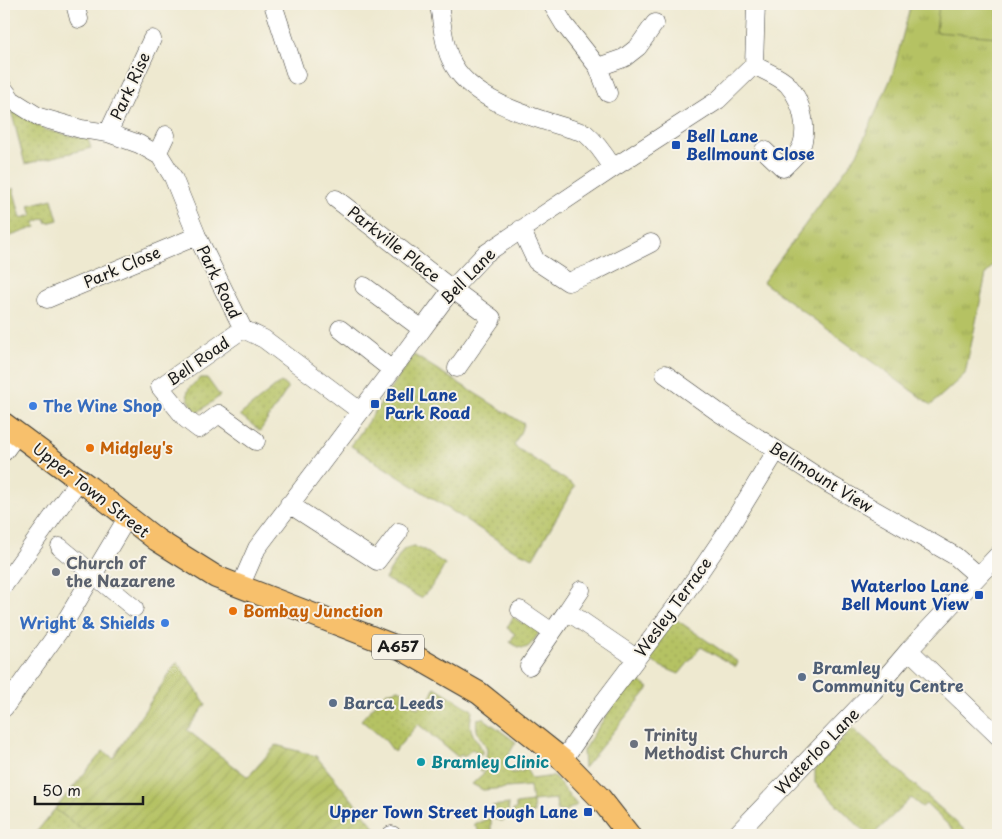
<svg xmlns="http://www.w3.org/2000/svg" width="1002" height="839" viewBox="0 0 1002 839" font-family="'Playpen Sans',sans-serif">
<style>
.grass{fill:url(#grass-dots);stroke:#686f40}
.park{fill:url(#park-tufts);stroke:#686f40}
.garden{fill:url(#garden-furrows);stroke:#686f40}
.pitch{fill:#b5c264;stroke:#686f40}
.lines{fill:none;stroke-linecap:round;stroke-linejoin:round}
.minor-casing{stroke:#3c3b37;stroke-width:19}
.major-casing{stroke:#3c3b37;stroke-width:24}
.minor{stroke:#fff;stroke-width:18}
.major{stroke:#f7c06c;stroke-width:22}
.transit-dot{fill:#1a4fb4;stroke:#f7f3e8;stroke-width:2}
.shop-dot{fill:#3f7fe0;stroke:#f7f3e8;stroke-width:2}
.food-dot{fill:#e8710a;stroke:#f7f3e8;stroke-width:2}
.worship-dot{fill:#6b7280;stroke:#f7f3e8;stroke-width:2}
.service-dot{fill:#5c6f8a;stroke:#f7f3e8;stroke-width:2}
.culture-dot{fill:#0f9aa8;stroke:#f7f3e8;stroke-width:2}
.labels{text-anchor:middle;stroke-width:4;stroke-linejoin:round;paint-order:stroke}
.shield{fill:#f7f3e8;stroke:#5e5c59;stroke-width:1}
.shield-label{font-size:15px;font-weight:bold;fill:#1c1c1c}
.street-label{font-size:16px;fill:#1c1c1c;stroke:#f7f3e8}
.transit-label{font-size:16px;font-weight:bold;fill:#164399;stroke:#f7f3e8;text-anchor:start}
.shop-label{font-size:16px;font-weight:bold;fill:#366cbe;stroke:#f7f3e8;text-anchor:start}
.food-label{font-size:16px;font-weight:bold;fill:#c56008;stroke:#f7f3e8;text-anchor:start}
.worship-label{font-size:16px;font-weight:bold;fill:#5b616d;stroke:#f7f3e8;text-anchor:start}
.service-label{font-size:16px;font-weight:bold;fill:#4e5e75;stroke:#f7f3e8;text-anchor:start}
.culture-label{font-size:16px;font-weight:bold;fill:#0d838f;stroke:#f7f3e8;text-anchor:start}
</style>
<defs>
<pattern id="grass-dots" width="8" height="8" patternUnits="userSpaceOnUse" patternTransform="scale(1.25)"><rect width="8" height="8" fill="#b5c264"/><path d="M2 2h.1M6 6h.1" fill="none" stroke="#9ba656" stroke-width="1.8" stroke-linecap="round"/></pattern>
<pattern id="park-tufts" width="24" height="20" patternUnits="userSpaceOnUse" patternTransform="scale(1.25)"><rect width="24" height="20" fill="#b5c264"/><path d="M3 7l-1-3M5 7V3M7 7l1-3M15 17l-1-3M17 17v-4M19 17l1-3" fill="none" stroke="#9ba656"/></pattern>
<pattern id="garden-furrows" width="10" height="10" patternUnits="userSpaceOnUse" patternTransform="scale(1.25)"><rect width="10" height="10" fill="#b5c264"/><path d="M-1 1l2-2M0 10L10 0M9 11l2-2" fill="none" stroke="#9ba656"/></pattern>
</defs>
<rect width="100%" height="100%" fill="#f7f3e8"/>
<filter id="ink" filterUnits="userSpaceOnUse"><feTurbulence type="fractalNoise" baseFrequency=".02" numOctaves="2"/><feDisplacementMap in="SourceGraphic" scale="10" xChannelSelector="R" yChannelSelector="G"/><feConvolveMatrix kernelMatrix="1 2 1 2 8 2 1 2 1" color-interpolation-filters="sRGB"/></filter>
<filter id="wash" filterUnits="userSpaceOnUse"><feTurbulence type="fractalNoise" baseFrequency=".0096" numOctaves="4" result="noise"/><feDisplacementMap in="SourceGraphic" scale="20" xChannelSelector="R" yChannelSelector="G"/><feGaussianBlur stdDeviation="1.12" result="paint"/><feColorMatrix in="noise" values="0 0 0 0 0 0 0 0 0 0 0 0 0 0 0 0 0 1.4 0 .05"/><feComposite in="paint" operator="in"/></filter>
<g filter="url(#wash)">
<rect width="100%" height="100%" fill="#eee9d0"/>
<path class="grass" d="M11,110L46,130L88,139L91,148L25,164Z
M13,188L21,218L32,215L29,205L52,199L58,220L47,223L45,218L35,222L36,227L8,237C4,222 0,198 13,188Z
M414,355L524,424L514,446L575,486L533,558L508,547L351,446Z
M201,378H207L220,396L197,413C185,395 182,392 201,378Z
M281,382L288,388L260,431L240,415Z
M413,546L424,550L445,564C439,577 431,589 421,598L385,579L403,550Z
M513,617L523,624L527,617L542,628C531,643 529,656 510,642L515,634L507,628Z
M674,618L738,662L736,667L701,647L679,674L662,667L646,658Z
M633,676L649,688L584,768L583,750Z
M435,687L472,710C471,718 469,725 472,732C475,741 483,745 482,755L472,749L464,757L461,755L458,757L418,724L394,752L386,741L361,720L387,692L399,689L404,692L401,698L418,708L422,703L426,706Z
M483,718L516,742L503,764L512,773L521,772L526,769L532,779L554,776L577,805L566,811H557L556,799L533,801L534,813L513,817V810L516,809V804L532,802L530,786L483,790L472,784L485,772L484,770L482,772L479,769C500,741 472,744 477,719Z
M852,728L970,835H959L926,804L922,807L911,798L873,835H868L815,783V770Z
M509,804L508,817L502,821L491,818V835H481L474,824L491,818L492,806Z
M55,809L90,835H34Z"/>
<path class="park" d="M911,4H998V259L986,274L965,374L931,405L763,282L857,154L892,76Z"/>
<path class="garden" d="M177,662L206,704L187,730L248,777L276,745L316,756L377,830L373,835H90L55,809L103,751L113,758Z"/>
<path class="pitch" d="M939,4H998V37L936,32Z"/>
</g>
<g filter="url(#ink)">
<g class="lines">
<g class="minor-casing">
<path id="minor" d="M75,4L79,19
M273,4L296,75
M552,4L564,24L598,67L624,58L638,47L655,23
M439,5C442,22 443,42 450,58C469,104 543,120 585,133C597,143 605,155 613,168
M754,65C764,71 780,76 788,85C802,101 810,132 799,151C795,157 788,163 783,168L764,150
M598,67L608,93
M4,89L12,100L39,117L81,129L108,133L139,144L160,156L173,177L197,236L243,329L264,339L360,411
M108,133L152,39
M157,154L166,135
M336,199L452,289L492,318L457,368
M521,229L536,261L568,282L594,272L651,243
M364,286L422,329
M47,299L197,236
M243,329L160,387L186,419L199,429L219,414L256,441
M340,329L392,370
M665,374L718,412L829,484L955,556L978,576
M4,452L18,433
M289,504L377,561L399,532
M60,547L134,608
M4,585L79,480
M240,587L257,548L407,350L452,289L485,254L613,168L718,100L754,65L756,4
M520,610L552,632
M567,611L581,590
M909,650L998,736
M529,666L567,611L636,658
M4,708L62,627L127,518
M563,760L596,712L680,601L726,533L777,450
M391,835H392
M736,835L873,692L909,650L998,555"/>
</g>
<g class="major-casing">
<path id="major" d="M4,424L89,487L157,540L216,577L402,649L479,693L563,760L600,798L629,835"/>
</g>
<use href="#minor" class="minor"/>
<use href="#major" class="major"/>
</g>
</g>
<g class="transit-dot">
<rect x="671" y="140" width="10" height="10" rx="2.5"/>
<rect x="370" y="399" width="10" height="10" rx="2.5"/>
<rect x="974" y="590" width="10" height="10" rx="2.5"/>
<rect x="583" y="807" width="10" height="10" rx="2.5"/>
</g>
<g class="shop-dot">
<circle cx="33" cy="406" r="5"/>
<circle cx="165" cy="623" r="5"/>
</g>
<g class="food-dot">
<circle cx="90" cy="448" r="5"/>
<circle cx="233" cy="611" r="5"/>
</g>
<g class="worship-dot">
<circle cx="56" cy="572" r="5"/>
<circle cx="634" cy="744" r="5"/>
</g>
<g class="service-dot">
<circle cx="802" cy="677" r="5"/>
<circle cx="333" cy="703" r="5"/>
</g>
<circle class="culture-dot" cx="421" cy="762" r="5"/>
<g class="labels">
<rect class="shield" x="372" y="634.5" width="52" height="25" rx="4"/>
<g class="shield-label">
<text x="398" y="652">A657</text>
</g>
<g class="street-label">
<text transform="translate(130 86) rotate(-65)" y="6">Park Rise</text>
<text transform="translate(394 244) rotate(38)" y="6">Parkville Place</text>
<text transform="translate(122 267) rotate(-23)" y="6">Park Close</text>
<text transform="translate(468 276) rotate(-46)" y="6">Bell Lane</text>
<text transform="translate(219 282) rotate(64)" y="6">Park Road</text>
<text transform="translate(198 361) rotate(-35)" y="6">Bell Road</text>
<text transform="translate(821 477) rotate(32)" y="6">Bellmount View</text>
<text transform="translate(91 490) rotate(38)" y="6">Upper Town Street</text>
<text transform="translate(673 607) rotate(-54)" y="6">Wesley Terrace</text>
<text transform="translate(817 751) rotate(-46)" y="6">Waterloo Lane</text>
</g>
<g class="transit-label">
<text x="686" y="142">Bell Lane<tspan x="686" dy="18">Bellmount Close</tspan></text>
<text x="385" y="401">Bell Lane<tspan x="385" dy="18">Park Road</tspan></text>
<text x="969" y="592" text-anchor="end">Waterloo Lane<tspan x="969" dy="18">Bell Mount View</tspan></text>
<text x="578" y="818" text-anchor="end">Upper Town Street Hough Lane</text>
</g>
<g class="shop-label">
<text x="43" y="412">The Wine Shop</text>
<text x="155" y="629" text-anchor="end">Wright &amp; Shields</text>
</g>
<g class="food-label">
<text x="100" y="454">Midgley's</text>
<text x="243" y="617">Bombay Junction</text>
</g>
<g class="worship-label">
<text x="66" y="569">Church of<tspan x="66" dy="18">the Nazarene</tspan></text>
<text x="644" y="741">Trinity<tspan x="644" dy="18">Methodist Church</tspan></text>
</g>
<g class="service-label">
<text x="812" y="674">Bramley<tspan x="812" dy="18">Community Centre</tspan></text>
<text x="343" y="709">Barca Leeds</text>
</g>
<g class="culture-label">
<text x="431" y="768">Bramley Clinic</text>
</g>
</g>
<rect width="1002" height="839" fill="none" stroke="#f7f3e8" stroke-width="20"/>
<path d="M35 796v8h108v-8" fill="none" stroke="#1c1c1c" stroke-width="2.5"/>
<text x="42" y="796" font-size="15" fill="#1c1c1c" stroke="#f7f3e8" stroke-width="4" paint-order="stroke">50 m</text>
</svg>
